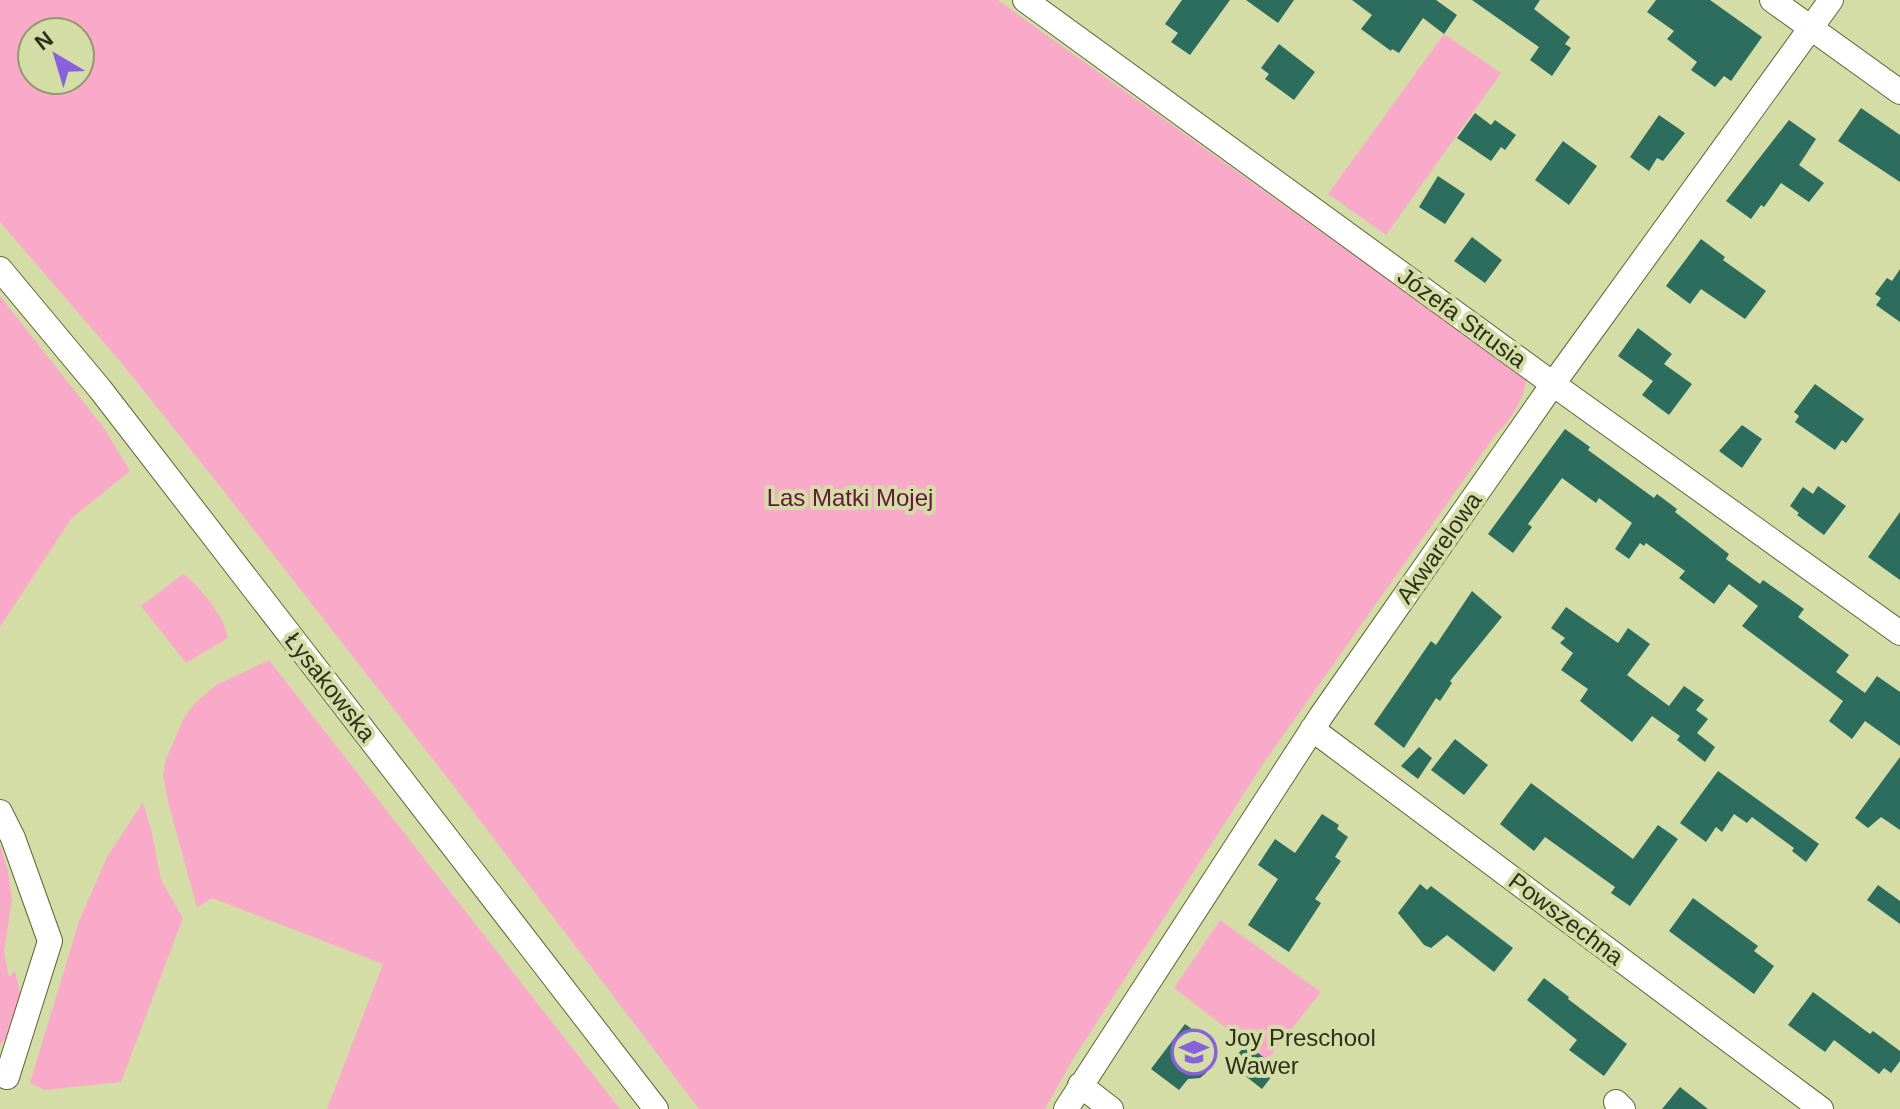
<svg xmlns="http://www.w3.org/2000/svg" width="1900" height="1109" viewBox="0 0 1900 1109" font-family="Arial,sans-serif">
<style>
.green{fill:#faaac9;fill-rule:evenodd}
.building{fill:#2c6d5d}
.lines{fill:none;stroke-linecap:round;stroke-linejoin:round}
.minor-casing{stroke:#606634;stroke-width:26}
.minor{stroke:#fff;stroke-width:24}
.labels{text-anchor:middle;stroke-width:8;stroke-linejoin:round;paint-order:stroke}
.street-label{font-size:24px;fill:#2e301b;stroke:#d5dda7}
.park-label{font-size:24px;fill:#64153d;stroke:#d5dda7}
.poi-label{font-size:24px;fill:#2e301b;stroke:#d5dda7;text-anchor:start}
</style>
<rect width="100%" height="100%" fill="#d5dda7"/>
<path class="green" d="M0,0H998L1526,379C1527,394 1508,425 1496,434L1263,764L1072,1061L1045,1109H699L453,785L222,489L124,366L0,222ZM32,32H80V80H32Z
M1444,34L1501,73L1386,235L1328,194Z
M0,296L104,428L130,471L71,519L0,627Z
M183,574C200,586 225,617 228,638L186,663L141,606Z
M269,660L620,1109H327L383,964L212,898L197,908L168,802L163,775L166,759L184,718L193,705L216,685Z
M143,802L152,833L161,880L183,918L121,1082L45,1090L30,1083L79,921L107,857Z
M0,845L8,871L12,900L4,952L9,977L15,970L21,997L7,1037L0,1045Z
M1220,920L1321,992L1267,1060L1174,988Z"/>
<path class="building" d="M1182,0H1230L1190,55L1171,42L1178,33L1165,24Z
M1246,0H1294L1278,23Z
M1352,0H1436L1457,15L1444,34L1423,18L1399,53L1392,49L1391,51L1361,29L1372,15Z
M1472,0H1540L1534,9L1570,37L1565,44L1571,48L1552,76L1530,60L1539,47Z
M1656,0H1710L1762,37L1731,81L1724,76L1715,87L1691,70L1697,62L1667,39L1674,31L1647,12Z
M1279,44L1315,72L1294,100L1265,79L1269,74L1261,68Z
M1861,108L1900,135V182L1838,141Z
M1475,113L1491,125L1495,120L1516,135L1505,150L1501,147L1491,161L1457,138Z
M1659,115L1685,133L1663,161L1657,158L1649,171L1630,157Z
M1789,120L1816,139L1799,165L1824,183L1809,202L1781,183L1764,207L1761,205L1751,219L1726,201Z
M1563,141L1597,166L1569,205L1535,180Z
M1438,176L1465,194L1445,224L1419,207Z
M1472,237L1502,260L1485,283L1454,261Z
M1701,239L1725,257L1723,260L1766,291L1745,319L1701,289L1690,304L1666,286Z
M1900,269V322L1876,305L1881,298L1875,294L1887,278L1892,281Z
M1638,328L1672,354L1664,364L1692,384L1669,415L1642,395L1653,381L1618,356Z
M1815,384L1864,419L1846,443L1842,440L1835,450L1795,422L1799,416L1794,412Z
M1742,425L1762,439L1742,468L1719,451Z
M1565,429L1590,447L1588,450L1654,498L1657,494L1677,509L1675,512L1729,554L1726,559L1760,584L1763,580L1804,609L1798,617L1849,655L1836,672L1865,693L1877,676L1900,692V746L1865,721L1852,739L1829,721L1843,701L1742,626L1758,606L1729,584L1714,604L1679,578L1685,571L1646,543L1644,546L1640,543L1629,559L1615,549L1632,523L1599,498L1596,503L1562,478L1528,524L1532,527L1513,553L1488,534Z
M1818,486L1846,506L1824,535L1797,515L1799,513L1790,506L1803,487L1813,494Z
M1900,512V580L1868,557Z
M1472,591L1502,617L1450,681L1452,683L1440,701L1436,698L1404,748L1374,724L1431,641L1436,645Z
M1566,607L1618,643L1628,628L1650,644L1627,675L1669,706L1684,686L1704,700L1696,710L1708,719L1697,733L1715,747L1705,762L1677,740L1680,736L1652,716L1632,742L1580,701L1588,689L1561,670L1573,653L1560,643L1565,638L1551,628Z
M1455,739L1488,765L1464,795L1431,770Z
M1419,747L1432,758L1418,779L1401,766Z
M1900,757V830L1881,817L1868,828L1855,818Z
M1718,771L1819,844L1806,862L1792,851L1794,848L1752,817L1747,823L1734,814L1722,832L1716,827L1706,842L1680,823Z
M1531,783L1633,859L1658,825L1678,839L1630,906L1611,893L1615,887L1545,837L1534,851L1500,824Z
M1322,814L1339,825L1337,829L1348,837L1335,857L1341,861L1315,899L1321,903L1289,952L1248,925L1278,879L1258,865L1275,839L1295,853Z
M1420,884L1427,890L1431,886L1513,948L1494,972L1447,935L1431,948L1424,945L1398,913Z
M1878,885L1900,901V924L1867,900Z
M1693,898L1758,946L1754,951L1774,966L1754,994L1669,931Z
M1544,978L1569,997L1568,999L1627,1044L1604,1076L1569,1050L1577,1040L1527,1000Z
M1813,992L1870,1034L1873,1031L1900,1051V1061L1891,1073L1884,1068L1879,1074L1834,1040L1825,1052L1788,1025Z
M1185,1024L1214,1045L1206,1073L1200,1078L1188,1079L1179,1090L1151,1069Z
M1246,1044L1278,1068L1262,1089L1230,1064Z
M1680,1087L1708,1109H1662Z"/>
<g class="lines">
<g class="minor-casing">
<path id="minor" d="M1025,0L1553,384L1900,633
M1772,0L1900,92
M0,269L100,389L656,1109
M1312,729L1821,1109
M0,812L13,838L50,941L7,1077L0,1074
M1080,1085L1111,1109
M1616,1102L1623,1109
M1066,1109L1321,716L1553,384L1831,0"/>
</g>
<use href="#minor" class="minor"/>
</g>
<defs>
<g id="school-ring" transform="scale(2.3)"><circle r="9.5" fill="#d5dda7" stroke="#8862dd" stroke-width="1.5"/><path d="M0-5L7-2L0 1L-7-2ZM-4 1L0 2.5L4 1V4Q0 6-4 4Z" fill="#8862dd"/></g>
</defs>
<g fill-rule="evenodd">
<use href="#school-ring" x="1194" y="1052"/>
</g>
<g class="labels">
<g class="street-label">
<text transform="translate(1462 318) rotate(36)" y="8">Józefa Strusia</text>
<text transform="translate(1439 548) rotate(-55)" y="8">Akwarelowa</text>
<text transform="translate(330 687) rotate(52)" y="8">Łysakowska</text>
<text transform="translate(1566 919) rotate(37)" y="8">Powszechna</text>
</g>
<g class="park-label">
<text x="850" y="506">Las Matki Mojej</text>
</g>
<g class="poi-label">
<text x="1225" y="1046">Joy Preschool<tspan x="1225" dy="28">Wawer</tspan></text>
</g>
</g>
<g transform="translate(56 56) rotate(322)"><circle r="38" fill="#d5dda7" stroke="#92986f" stroke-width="2"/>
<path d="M0-6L14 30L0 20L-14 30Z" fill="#8862dd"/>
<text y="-12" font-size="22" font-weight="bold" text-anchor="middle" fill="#2e301b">N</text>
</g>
</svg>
